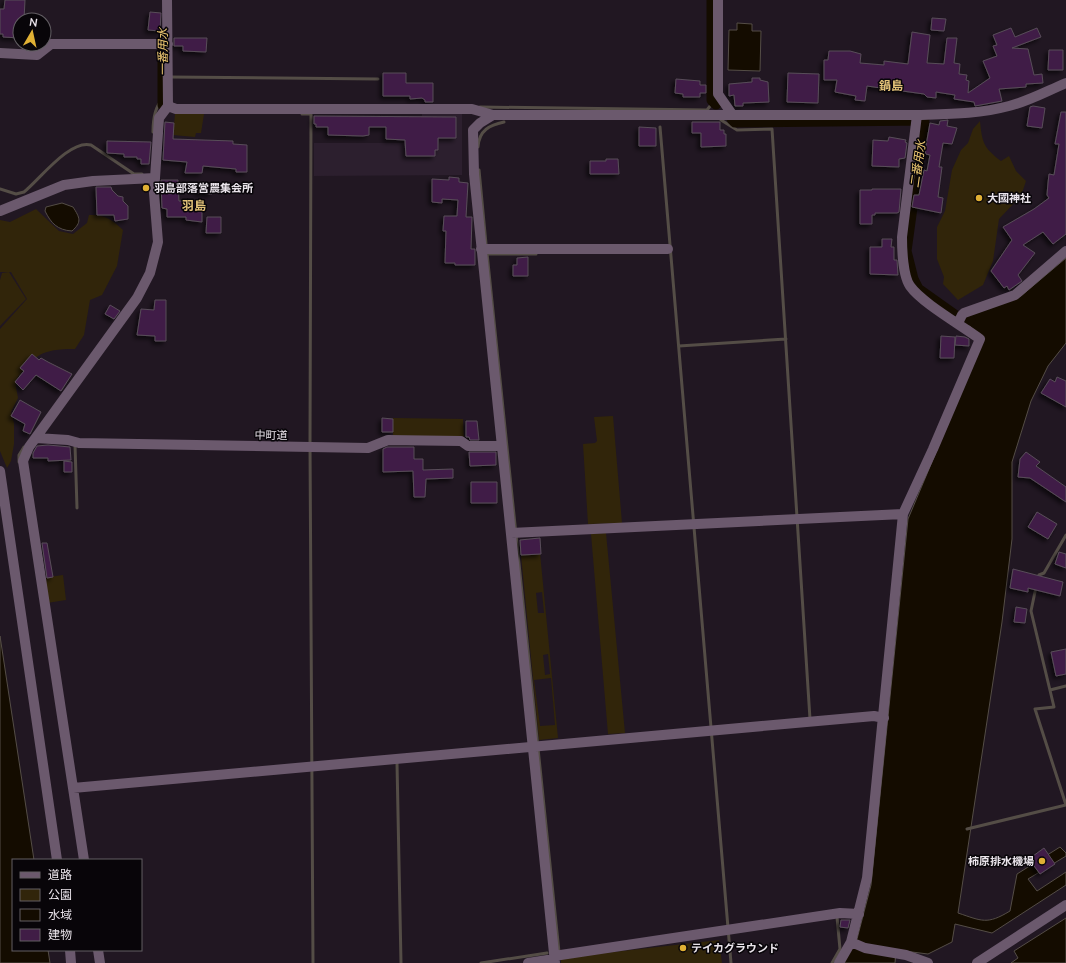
<svg xmlns="http://www.w3.org/2000/svg" width="1066" height="963" viewBox="0 0 1066 963" font-family="Mulish,'Noto Sans JP',sans-serif">
<style>
.built{fill:#2c1f2e}
.green{fill:#31250a;fill-rule:evenodd}
.water{fill:#140c00;stroke:#544d46}
.lines{fill:none;stroke-linecap:round;stroke-linejoin:round}
.stream{stroke:#544d46;stroke-width:3}
.canal{stroke:#140c00;stroke-width:11}
.building{fill:#401d46;stroke:#584d59;filter:url(#shadow)}
.minor{stroke:#6b596d;stroke-width:10}
.poi-dot{fill:#e0b034;stroke:#080509;stroke-width:1.5}
.labels{text-anchor:middle;stroke-width:3;stroke-linejoin:round;paint-order:stroke}
.poi-label{font-size:11px;font-weight:bold;fill:#eae4eb;stroke:#080509;text-anchor:start}
.street-label{font-size:11px;fill:#eae4eb;stroke:#080509}
.water-label{font-size:12px;font-style:italic;fill:#eec872;stroke:#080509}
.neighbourhood-label{font-size:12px;font-weight:bold;fill:#e3c279;stroke:#080509}
</style>
<defs>
<filter id="shadow"><feDropShadow dx="-3" dy="3" stdDeviation="2" flood-color="#0009"/></filter>
</defs>
<rect width="100%" height="100%" fill="#211722"/>
<path class="built" d="M422,113H462V175L314,176V143H422Z"/>
<path class="green" d="M175,114H204L201,133H196L195,137L173,135Z
M980,121C982,143 984,148 1001,161L1009,156L1016,171L1026,181L1023,190L1018,199L999,219L993,261L983,285L958,300L943,284L944,277L937,259V227L945,211L952,170L961,150L968,143L973,129Z
M36,209L59,231L73,234L87,223L89,215C104,214 113,220 123,230L117,266L102,295L90,300L84,335L75,349C41,349 34,355 15,381L18,398L11,412L14,423V444L11,461L7,468L0,451V329L27,299L11,272H0V220L10,222Z
M9,272L26,299L0,326V280L2,273Z
M613,416L622,523L588,524L583,444L595,443L597,441L594,417Z
M393,418L463,419L464,439L393,437Z
M606,533L625,733L608,734L591,534Z
M540,553L558,738L539,740L521,555ZM542,592L544,613H538L536,593ZM548,654L550,674L545,675L543,655ZM551,678L555,725L540,726L534,680Z
M63,575L66,600L47,603L43,578Z
M719,940L722,963H561V958Z"/>
<path class="water" d="M737,23L752,24V31H761L760,71L728,70L729,30H737Z
M62,203L73,207C80,218 82,222 72,231C57,230 51,223 45,211L46,207Z
M1066,258V343L1048,366L1031,401L1012,462V539L1002,622L958,913C982,921 987,925 1010,911L1017,874L1060,847L1066,853V856L1028,879L1037,891L1066,872V885L992,933L955,924L952,942L928,954L896,950L895,963H843L857,939L871,885L908,519L984,338L966,323L968,316L1021,296Z
M0,636L34,860H13V950H48L50,963H0Z
M1066,918V963H1011L1018,958L1014,951Z"/>
<g class="lines">
<path class="stream" d="M170,77L378,79
M480,107L707,110L714,101
M302,114H311L310,444L313,963
M721,120L737,130L772,129L810,719
M660,127L731,963
M153,132C153,122 154,108 162,100
M478,147C479,130 490,125 504,122
M479,170L486,244
M0,189L16,194L24,192C40,179 70,139 91,145L134,174H142
M487,253L559,952
M487,254H536
M679,346L786,339
M75,445L77,508
M19,462V455L24,447
M1038,578L1039,575L1044,573L1066,535
M1050,690L1066,686
M397,763L401,963
M967,829L1066,805L1035,709L1054,707L1031,611L1036,587
M481,963L547,953
M832,963L840,949L837,917"/>
<path class="canal" d="M712,0V100L716,104
M163,47V105
M732,119L735,122L924,120L906,251L913,279L918,289L956,316L970,320"/>
</g>
<path class="building" d="M5,0H25L24,20H20V38L3,37V34H0V9H4Z
M150,12L161,13L160,31L148,30Z
M932,18L946,19L944,31L931,30Z
M1011,28L1015,37L1037,28L1041,37L1012,48L1028,49L1034,75L1042,74L1043,83L1026,84V87L999,89L1002,101L975,106L974,102L954,99L955,95L936,92V98L927,97L924,94L867,86L865,101L855,100L856,96L835,92L837,80H824V60H828L829,51H850L861,54L860,63L884,65V61L908,64L912,32L930,35L927,63L944,64L947,38H957L954,63L960,64L959,74L967,75L966,80L969,81L968,93L990,78L983,61L997,56L993,46L997,45L993,35Z
M174,38H207L206,52L183,51V46H174Z
M1049,50H1063V70H1048Z
M383,73H406V83H433V102H425V100L422,98L410,99V96H383Z
M788,73L819,74L818,103L787,102Z
M752,78H760V80L768,82L769,102L743,103V106H735L734,95L729,96V84L752,82Z
M676,79L700,81V85H706V93H700V97H683V94L675,93Z
M1033,106L1045,108L1042,128L1027,126L1030,107Z
M1061,112H1066V234L1053,244L1043,232L1023,245L1035,253L1018,275L1022,281L1009,290L1007,286L1004,288L991,271L1012,240L1003,227L1034,209L1049,198L1047,195L1048,183L1049,174L1054,175L1059,144H1055Z
M314,116L456,117V138H438V150H435V156H406L405,140L386,139V127H369V135L363,136L328,135V127H316V124H314Z
M948,120L947,126L957,128L952,144L943,143L939,167H942L938,197L943,198L941,213L912,207L914,195H919L924,170L927,171L930,155L926,154L925,151L930,123L939,125L940,121Z
M165,122L174,123L173,139L233,141V144L247,145V172H236V169L203,166L202,173H185L187,162L163,160Z
M692,122H720V130H724V134H726V146L701,147V133H692Z
M639,127L656,128V146H639Z
M889,137L906,140L905,142L907,143L905,158L899,159V167L872,166L873,140L888,141Z
M107,141L151,142L149,164H141V159H137V157H124V154L107,153Z
M606,159H618L619,174H590V161H606Z
M449,177L459,178V182L468,183L466,217H472L471,249H475V265H455V263H445L446,231H443L444,216H457L458,200L442,199V203L432,202V179L449,180Z
M161,180H178L179,201H202V222L186,220V217H167V209L162,208Z
M197,184L212,185V194L197,193Z
M96,187H111L112,190L118,196L123,197V201L128,206V219L115,221L114,215H97Z
M872,189H901L899,212L897,213H875V215H872V224H860V190H872Z
M207,217H221V233H206Z
M882,239H892L891,247H894V260H897L898,275L870,274V247H882Z
M528,257V276H513V265H517V258Z
M155,300H166V341H155V336L137,335L141,309L154,310Z
M110,305L120,311L114,319L105,314Z
M941,336L955,337L954,358H940Z
M956,336L965,337L969,339V346L955,345Z
M32,354L39,360L41,358L48,362L72,374L61,391L36,375L23,390L15,382L24,371L20,368Z
M1057,377L1066,381V407L1041,393L1050,379L1055,382Z
M20,400L41,412L30,434L23,431L25,424L11,416Z
M382,418L393,419V432H382Z
M466,421H477L479,440H470L469,437H466Z
M48,445L70,447L71,460L48,461V458H33V453L37,446Z
M387,447H414V459H423V470L453,469V478L426,479L425,497H414L413,471L383,472V449Z
M469,452H496V465L470,466Z
M1026,452L1040,462L1036,466L1066,487V502L1030,478L1018,477L1020,459Z
M64,461L72,462V472H64Z
M471,482H497V503H471Z
M1037,512L1057,524L1048,539L1028,527Z
M540,538L541,554L521,555L520,540Z
M42,543H47L53,577L47,578Z
M1059,552L1066,554V568L1055,564Z
M1013,569L1063,582L1060,596L1028,588V592L1010,588Z
M1016,607L1027,609L1025,623L1014,622Z
M1066,649V674L1056,676L1051,652Z
M1044,848L1055,864L1040,874L1029,859Z
M841,920H850L848,928L840,927Z"/>
<g class="lines">
<path class="minor" d="M167,0L168,106
M718,0V94L732,114
M0,53L37,55L51,44H168
M168,106L176,109H472L493,115H917C948,114 979,114 1009,106C1029,101 1047,91 1066,83
M493,115L480,123L473,130L474,174L555,963
M0,211L64,185L93,181L155,178
M481,249H668
M958,323L962,315L964,313L1015,295L1066,251
M36,438L68,440L79,443L368,448L388,440L461,441L468,446H502
M0,471L57,860
M511,533L903,514
M73,788L874,716L884,718
M84,860L23,461L29,447L137,298L150,273L158,242L154,193L159,118L168,106
M851,942L865,948L906,955L928,963
M70,950L71,963
M98,950L100,963
M554,956L840,913L859,914
M528,963L554,959
M839,963L851,942L867,878L903,514L933,449L980,339C961,325 922,303 910,286C903,276 902,249 902,237L917,115
M977,963L1066,905"/>
</g>
<g class="poi-dot">
<circle cx="146" cy="188" r="4"/>
<circle cx="979" cy="198" r="4"/>
<circle cx="1042" cy="861" r="4"/>
<circle cx="683" cy="948" r="4"/>
</g>
<g class="labels">
<g class="poi-label">
<text x="154" y="192">羽島部落営農集会所</text>
<text x="987" y="202">大國神社</text>
<text x="1034" y="865" text-anchor="end">柿原排水機場</text>
<text x="691" y="952">テイカグラウンド</text>
</g>
<g class="street-label">
<text transform="translate(271 435) rotate(1)" y="4">中町道</text>
</g>
<g class="water-label">
<text transform="translate(163 52) rotate(-90)" y="4">一番用水</text>
<text transform="translate(918 164) rotate(-82)" y="4">二番用水</text>
</g>
<g class="neighbourhood-label">
<text x="891" y="90">鍋島</text>
<text x="194" y="210">羽島</text>
</g>
</g>
<rect x="12" y="859" width="130" height="92" fill="#080509" stroke="#625e63"/>
<rect x="20" y="872" width="20" height="6" fill="#6b596d" stroke="#625e63"/>
<text x="48" y="879" font-size="12" fill="#eae4eb">道路</text>
<rect x="20" y="889" width="20" height="12" fill="#31250a" stroke="#625e63"/>
<text x="48" y="899" font-size="12" fill="#eae4eb">公園</text>
<rect x="20" y="909" width="20" height="12" fill="#140c00" stroke="#625e63"/>
<text x="48" y="919" font-size="12" fill="#eae4eb">水域</text>
<rect x="20" y="929" width="20" height="12" fill="#401d46" stroke="#625e63"/>
<text x="48" y="939" font-size="12" fill="#eae4eb">建物</text>
<g transform="translate(32 32) rotate(9)"><circle r="19" fill="#080509" stroke="#625e63"/>
<path d="M0-3L7 15L0 10L-7 15Z" fill="#e0b034"/>
<text y="-6" font-size="11" font-weight="bold" text-anchor="middle" fill="#eae4eb">N</text>
</g>
</svg>
